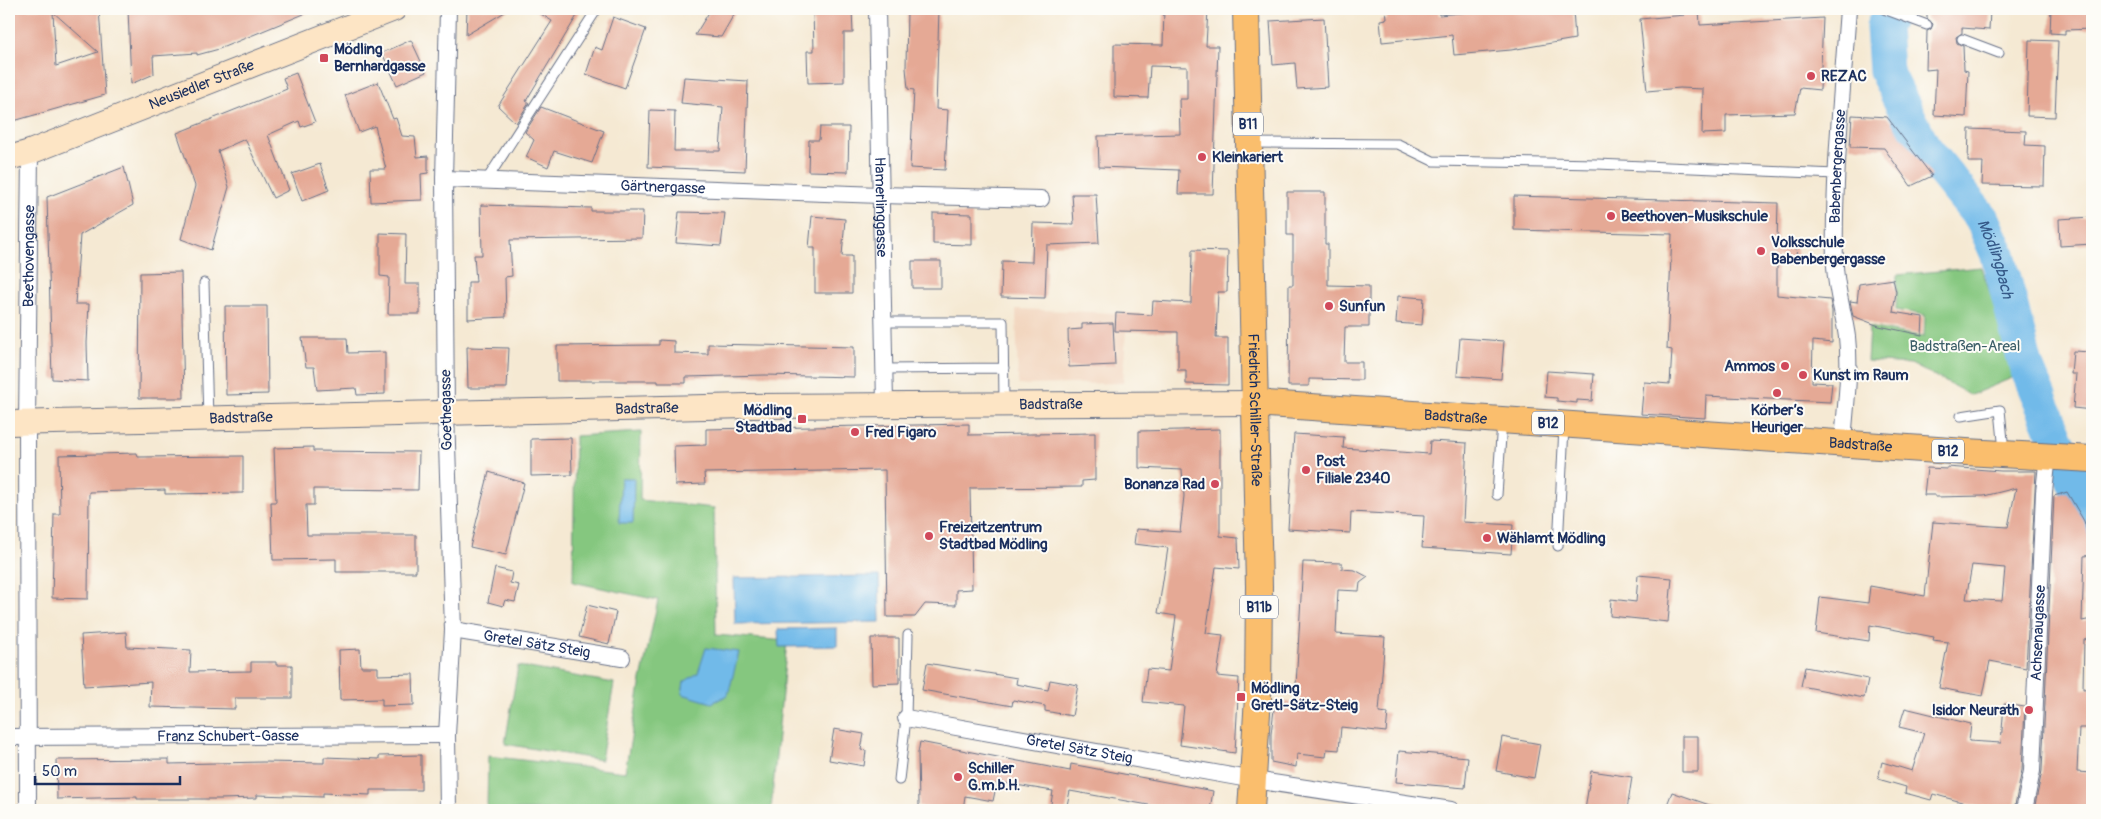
<svg xmlns="http://www.w3.org/2000/svg" width="2101" height="819" viewBox="0 0 2101 819" font-family="Pangolin,sans-serif">
<style>
.built{fill:#f2d5be}
.green{fill:#85c77f;stroke:#507b6e}
.water{fill:#71bae9;stroke:#4674a4}
.lines{fill:none;stroke-linecap:round;stroke-linejoin:round}
.river{stroke:#71bae9;stroke-width:35}
.building{fill:#e5a995;fill-rule:evenodd}
.lane-casing{stroke:#677087;stroke-width:11}
.street-casing{stroke:#677087;stroke-width:18}
.secondary-casing{stroke:#677087;stroke-width:26}
.primary-casing{stroke:#677087;stroke-width:28}
.lane{stroke:#fff;stroke-width:9}
.street{stroke:#fff;stroke-width:16}
.secondary{stroke:#fde5c5;stroke-width:24}
.primary{stroke:#fabe6d;stroke-width:26}
.poi-dot{fill:#d1495b;stroke:#fdfcf7;stroke-width:2}
.labels{text-anchor:middle;stroke-width:4;stroke-linejoin:round;paint-order:stroke}
.shield{fill:#fdfcf7;stroke:#5f6c8c;stroke-width:1}
.shield-label{font-size:14px;font-weight:bold;fill:#1b2f5e}
.poi-label{font-size:15px;font-weight:bold;fill:#1b2f5e;stroke:#fdfcf7;text-anchor:start}
.street-label{font-size:15px;fill:#1b2f5e;stroke:#fdfcf7}
.park-label{font-size:15px;fill:#3b5d68;stroke:#fdfcf7}
.water-label{font-size:16px;font-style:italic;fill:#355988;stroke:#fdfcf7}
</style>
<rect width="100%" height="100%" fill="#fdfcf7"/>
<filter id="ink" filterUnits="userSpaceOnUse"><feTurbulence type="fractalNoise" baseFrequency=".02" numOctaves="2"/><feDisplacementMap in="SourceGraphic" scale="10" xChannelSelector="R" yChannelSelector="G"/><feConvolveMatrix kernelMatrix="1 2 1 2 8 2 1 2 1" color-interpolation-filters="sRGB"/></filter>
<filter id="wash" filterUnits="userSpaceOnUse"><feTurbulence type="fractalNoise" baseFrequency=".0096" numOctaves="4" result="noise"/><feDisplacementMap in="SourceGraphic" scale="20" xChannelSelector="R" yChannelSelector="G"/><feGaussianBlur stdDeviation="1.12" result="paint"/><feColorMatrix in="noise" values="0 0 0 0 0 0 0 0 0 0 0 0 0 0 0 0 0 1.4 0 .05"/><feComposite in="paint" operator="in"/></filter>
<g filter="url(#wash)">
<rect width="100%" height="100%" fill="#f5e9d3"/>
<path class="built" d="M1016,309L1116,313L1126,331L1123,383L1018,385Z"/>
<path class="green" d="M1981,267L2019,375L1971,395L1911,364L1867,361L1869,327L1924,337L1925,315L1896,310L1897,275Z
M641,432L640,500L714,508L716,635L787,641L771,809L775,810H487L488,756L625,772L641,680L658,600L573,582L575,436Z
M518,666L614,683L601,760L505,744Z"/>
<path class="water" d="M621,478H634L633,523H619Z
M879,576L880,622L735,624L734,578Z
M837,628V646L779,647L778,629Z
M706,648L739,652L728,695L712,703L682,694L684,682L698,673Z"/>
<g class="lines">
<path class="river" id="s1" d="M1892,9L1883,27L1886,71L1923,146L1982,219L1998,255L2026,366L2092,524"/>
</g>
<g id="blocks">
<path class="building" d="M9,9H99L105,95L10,122ZM53,12L98,52L56,66Z
M128,9H316L219,49L197,55V53L153,56L154,74L131,84Z
M467,9H510L466,35Z
M533,9H581L526,101L529,103L516,123L498,106L552,21Z
M711,9H737L721,37L695,35Z
M813,9H852L853,33H844V82L808,83L807,51H814Z
M907,9H939L936,109L948,110L945,170L910,168L914,90L908,89L906,68Z
M1164,9H1208L1206,46H1218L1213,194H1178L1179,170L1099,167L1098,136L1180,134L1179,99H1187V67L1150,66L1148,98L1114,97V44L1163,45Z
M1386,9H1438L1439,15L1503,9H1573L1575,39L1511,50L1454,55L1452,35L1382,42L1380,20L1387,19Z
M1684,9H1699L1700,25L1823,18L1820,90L1800,88L1795,113L1726,115V133L1702,134L1703,89L1680,88L1647,91L1640,19L1685,15Z
M1927,9L1990,10L1989,30L1962,28V33L1956,37L1957,43L1963,46L1964,70L1968,71L1966,117L1934,115L1936,69L1926,70L1927,31L1931,29L1933,24L1927,18Z
M2051,9H2092V29L2065,30V34L2050,33Z
M613,17L646,29L625,88L586,74L595,47L602,50Z
M1324,18L1328,87L1297,89L1295,63L1273,65L1270,21Z
M411,40L426,72L397,85L382,53Z
M2029,40L2058,41L2055,117L2027,116Z
M296,73L315,122L301,127L299,121L268,135L289,190L273,198L245,139L218,151L229,187L211,250L181,239L195,186L177,133L287,89L283,78Z
M684,77L748,81L745,171L648,167L650,110L675,111L674,151H720L723,107L681,103Z
M378,82L393,119L396,118L402,136L415,137L417,157L428,156V173L421,174L422,200L371,202L370,169H386L375,126L359,132L345,95Z
M541,107L604,131L592,163L554,151L548,167L526,157L534,140L525,132Z
M1852,115L1887,117L1932,176L1911,186L1884,148L1850,147Z
M820,127H849L848,172L808,171L809,140H819Z
M1969,129L2026,131L2025,145L2045,146L2044,186L1982,185L1983,162H1968Z
M320,164L329,190L302,201L292,174Z
M124,167L133,205L80,235L75,304H89L87,343L88,381L52,379L47,197Z
M1287,192H1325V244H1328V285L1369,286V327H1345L1344,362H1362V380L1309,379V386H1288L1289,285H1293V235H1287Z
M1072,194H1096L1099,243L1047,245L1045,298L1001,297L1002,261L1032,262L1033,223L1074,224Z
M1514,196L1778,203L1777,242L1797,244L1796,259L1777,257V295L1830,300L1832,311V343L1813,341L1812,382L1832,383L1830,402L1706,396L1705,418L1641,414L1644,382L1670,384L1672,350L1667,349L1672,234L1514,230Z
M481,205L591,208V211H643L642,238L510,240L512,276L505,277L506,317L468,319V282H476L474,255H482Z
M679,212L725,213L721,246L676,243Z
M933,213L972,214V245L933,244Z
M812,216L845,219L842,256H852V293H815V248H809Z
M2092,217V244L2060,246L2059,219Z
M380,233L406,234L405,284H420V314H388L389,277L380,276Z
M1192,250L1228,251L1227,292H1218L1216,338H1228V385L1186,384V370H1178V332L1115,331L1116,313L1152,315L1153,301L1191,303Z
M912,261H941V288H912Z
M181,272L184,398H139L140,273Z
M1893,279L1896,292L1893,312L1923,317L1922,335L1879,326L1853,316L1850,301L1857,302L1859,284Z
M1398,296L1424,298L1422,325L1396,323Z
M225,306H267L268,394L226,395Z
M1113,323L1115,365L1069,367L1068,330L1082,329V324Z
M302,338H347L348,353L385,352V394L357,395L356,388L317,390L314,367H306Z
M1460,338L1504,341L1501,379L1457,376Z
M659,340L674,341V353L708,354V344L854,347V377L765,375L686,377V383H658V381H557V346L659,345Z
M467,347L509,348L507,388H468Z
M2073,351L2092,352V410L2073,408L2076,374H2071Z
M1547,371L1594,374L1592,401L1577,400V403L1557,401V398L1545,397Z
M969,424V435L1095,433V480L1082,481V487L970,488L972,589L956,590V605L925,604L915,617H887L885,470L704,473L705,484L675,485L674,446L706,445V429Z
M1220,429V536L1238,538L1239,569L1216,567L1206,633L1223,635L1217,676L1239,678L1235,753L1180,745L1184,706L1143,702L1147,669L1169,671L1176,616L1158,613L1168,548L1134,544L1136,529L1180,532L1184,496L1182,470L1139,468V431Z
M1294,434L1344,437L1343,448L1429,454L1430,441L1467,443L1463,522L1513,525L1511,554L1422,548L1424,516L1351,512L1350,533L1288,529Z
M571,438L572,475L531,476V439Z
M313,447V451L419,452L418,490L314,489V505H306L307,535H416V572H336V559L273,560L271,502H276L274,448Z
M137,453L138,457L243,456V493L165,494V490L89,492L88,599L52,598L54,514H60L59,455Z
M1947,467L2001,471H2036L2026,668L1990,661L1983,696L1939,688L1948,642L1933,640L1934,637L1870,625L1869,641L1816,633L1820,597L1868,603L1870,586L1925,596L1933,522L2008,527L2016,488L1984,496L1935,497V495H1924L1927,468L1947,469ZM1972,565L2005,568L2002,601L1966,599Z
M489,472L524,483L506,555L470,547Z
M2067,492L2084,521L2092,547V555L2084,556L2082,621L2092,619V638L2084,640L2083,689L2092,688V728H2079L2077,772L2092,773V810H2034L2042,771L2054,496Z
M1303,562L1342,563V569L1355,570L1368,577L1360,583L1359,591L1338,590L1336,634L1385,637L1379,712L1388,713L1386,732L1341,727L1339,750L1327,749L1326,757L1297,754L1296,767L1271,762V734L1275,701L1295,703Z
M495,568L512,572L510,583L519,585L515,602L505,600L503,606L488,602Z
M1638,575L1672,578L1668,622L1610,616L1611,599L1636,602Z
M587,605L616,612L609,644L579,637Z
M126,632L127,647L191,650L190,672L251,671V662H276V665H292V698H235V709L150,707L151,682L84,686L81,635Z
M871,638H899V683L872,684Z
M360,649L361,667H378V675L413,674L414,705L382,706V699L340,700L339,650Z
M927,663L1017,678L1016,684L1048,690L1050,680L1078,685L1072,716L1045,711V706L1013,700L1012,706L922,690Z
M1805,667L1868,679L1864,698L1801,686Z
M2004,704L2025,707L2022,770L2014,810H1990L1933,794L1931,800L1905,793L1906,787L1878,779L1882,762L1912,771L1924,733L1899,727L1905,708L1971,724L1969,741L2001,743Z
M834,729L864,734L861,750L866,751L864,766L829,760Z
M1682,736H1698V772H1682Z
M1502,737L1540,744L1534,778L1496,771Z
M920,742L1070,771L1071,764L1213,791L1210,810H1171V809L1070,791L1066,810H1050L1053,791L997,782L993,801L965,796L963,810H941L919,806L918,753Z
M1399,751L1468,757L1465,788L1396,782Z
M421,755V790H370V795L323,793V797L257,795V798L220,799H137V797L57,799L56,760L169,759V764L263,762L324,763V757L379,759V756Z
M1591,771L1632,777L1627,810H1585Z
M1672,792L1718,808V810H1665Z"/>
</g>
</g>
<g filter="url(#ink)">
<use href="#blocks" fill-opacity="0" stroke="#677087" stroke-width="1"/>
<g class="lines">
<g class="lane-casing">
<path id="lane" d="M1884,9L1927,25
M1962,39L1999,53
M1250,143L1398,144L1433,161L1597,164L1836,174
M486,181L597,9
M204,283L208,418
M884,322H1003L1004,403
M885,369L1004,368
M1961,416L2000,410L2004,451
M1497,495L1502,422
M1558,546L1564,427
M899,780L906,718L908,635"/>
</g>
<g class="street-casing">
<g id="street">
<path id="s2" d="M877,9L885,404"/>
<path id="s3" d="M444,179L880,195L1041,199"/>
<path id="s4" d="M1843,443C1845,409 1851,372 1847,337C1844,314 1836,290 1835,266C1833,180 1842,94 1848,9"/>
<path id="s5" d="M453,630L622,658"/>
<path id="s6" d="M906,718L1254,780L1451,810"/>
<path id="s7" d="M9,737L447,735"/>
<path id="s8" d="M28,810L27,424L30,152"/>
<path d="M448,810L447,735L453,630L446,414L444,179L448,9"/>
<path id="s9" d="M2024,810L2032,771L2044,492L2048,455"/>
</g>
</g>
<g class="secondary-casing">
<g id="secondary">
<path id="s10" d="M9,158L30,152L394,9"/>
<path id="s11" d="M9,423L748,406L1254,403"/>
</g>
</g>
<g class="primary-casing">
<g id="primary">
<path id="s12" d="M1246,9L1259,586L1258,697L1251,810"/>
<path id="s13" d="M1254,403L1966,452L2092,459"/>
</g>
</g>
<use href="#lane" class="lane"/>
<use href="#street" class="street"/>
<use href="#secondary" class="secondary"/>
<use href="#primary" class="primary"/>
</g>
</g>
<g class="poi-dot">
<rect x="319" y="53" width="10" height="10" rx="2.5"/>
<circle cx="1811" cy="76" r="5"/>
<circle cx="1202" cy="157" r="5"/>
<circle cx="1611" cy="216" r="5"/>
<circle cx="1761" cy="251" r="5"/>
<circle cx="1329" cy="306" r="5"/>
<circle cx="1785" cy="366" r="5"/>
<circle cx="1803" cy="375" r="5"/>
<circle cx="1777" cy="393" r="5"/>
<rect x="797" y="414" width="10" height="10" rx="2.5"/>
<circle cx="855" cy="432" r="5"/>
<circle cx="1306" cy="470" r="5"/>
<circle cx="1215" cy="484" r="5"/>
<circle cx="929" cy="536" r="5"/>
<circle cx="1487" cy="538" r="5"/>
<rect x="1236" y="692" width="10" height="10" rx="2.5"/>
<circle cx="2029" cy="710" r="5"/>
<circle cx="958" cy="777" r="5"/>
</g>
<g class="labels">
<g class="shield">
<rect x="1233" y="112.5" width="30" height="23" rx="4"/>
<rect x="1532" y="411.5" width="32" height="23" rx="4"/>
<rect x="1932" y="439.5" width="32" height="23" rx="4"/>
<rect x="1240" y="595.5" width="38" height="23" rx="4"/>
</g>
<g class="shield-label">
<text x="1248" y="129">B11</text>
<text x="1548" y="428">B12</text>
<text x="1948" y="456">B12</text>
<text x="1259" y="612">B11b</text>
</g>
<g class="poi-label">
<text x="334" y="54">Mödling<tspan x="334" dy="17">Bernhardgasse</tspan></text>
<text x="1821" y="81">REZAC</text>
<text x="1212" y="162">Kleinkariert</text>
<text x="1621" y="221">Beethoven-Musikschule</text>
<text x="1771" y="247">Volksschule<tspan x="1771" dy="17">Babenbergergasse</tspan></text>
<text x="1339" y="311">Sunfun</text>
<text x="1775" y="371" text-anchor="end">Ammos</text>
<text x="1813" y="380">Kunst im Raum</text>
<text x="792" y="415" text-anchor="end">Mödling<tspan x="792" dy="17">Stadtbad</tspan></text>
<text x="1777" y="415" text-anchor="middle">Körber’s<tspan x="1777" dy="17">Heuriger</tspan></text>
<text x="865" y="437">Fred Figaro</text>
<text x="1316" y="466">Post<tspan x="1316" dy="17">Filiale 2340</tspan></text>
<text x="1205" y="489" text-anchor="end">Bonanza Rad</text>
<text x="939" y="532">Freizeitzentrum<tspan x="939" dy="17">Stadtbad Mödling</tspan></text>
<text x="1497" y="543">Wählamt Mödling</text>
<text x="1251" y="693">Mödling<tspan x="1251" dy="17">Gretl-Sätz-Steig</tspan></text>
<text x="2019" y="715" text-anchor="end">Isidor Neurath</text>
<text x="968" y="773">Schiller<tspan x="968" dy="17">G.m.b.H.</tspan></text>
</g>
<g class="street-label">
<text dy="5" stroke="none"><textPath href="#s10" startOffset="206">Neusiedler Straße</textPath></text>
<text dy="5" stroke="none"><textPath href="#s4" startOffset="278">Babenbergergasse</textPath></text>
<text dy="5" stroke="none"><textPath href="#s3" startOffset="219">Gärtnergasse</textPath></text>
<text dy="5" stroke="none"><textPath href="#s2" startOffset="198">Hamerlinggasse</textPath></text>
<text dy="5" stroke="none"><textPath href="#s8" startOffset="554">Beethovengasse</textPath></text>
<text dy="5" stroke="none"><textPath href="#s11" startOffset="1042">Badstraße</textPath></text>
<text dy="5" stroke="none"><textPath href="#s11" startOffset="638">Badstraße</textPath></text>
<text transform="translate(446 410) rotate(-91)" y="5">Goethegasse</text>
<text dy="5" stroke="none"><textPath href="#s12" startOffset="401">Friedrich Schiller-Straße</textPath></text>
<text dy="5" stroke="none"><textPath href="#s13" startOffset="202">Badstraße</textPath></text>
<text dy="5" stroke="none"><textPath href="#s11" startOffset="232">Badstraße</textPath></text>
<text dy="5" stroke="none"><textPath href="#s13" startOffset="608">Badstraße</textPath></text>
<text dy="5" stroke="none"><textPath href="#s9" startOffset="178">Achsenaugasse</textPath></text>
<text dy="5" stroke="none"><textPath href="#s5" startOffset="85">Gretel Sätz Steig</textPath></text>
<text dy="5" stroke="none"><textPath href="#s7" startOffset="219">Franz Schubert-Gasse</textPath></text>
<text dy="5" stroke="none"><textPath href="#s6" startOffset="176">Gretel Sätz Steig</textPath></text>
</g>
<g class="park-label">
<text x="1965" y="351">Badstraßen-Areal</text>
</g>
<g class="water-label">
<text dy="6" stroke="none"><textPath href="#s1" startOffset="284">Mödlingbach</textPath></text>
</g>
</g>
<rect width="2101" height="819" fill="none" stroke="#fdfcf7" stroke-width="30"/>
<path d="M35 776v8h145v-8" fill="none" stroke="#1b2f5e" stroke-width="2.5"/>
<text x="42" y="776" font-size="15" fill="#1b2f5e" stroke="#fdfcf7" stroke-width="4" paint-order="stroke">50 m</text>
</svg>
